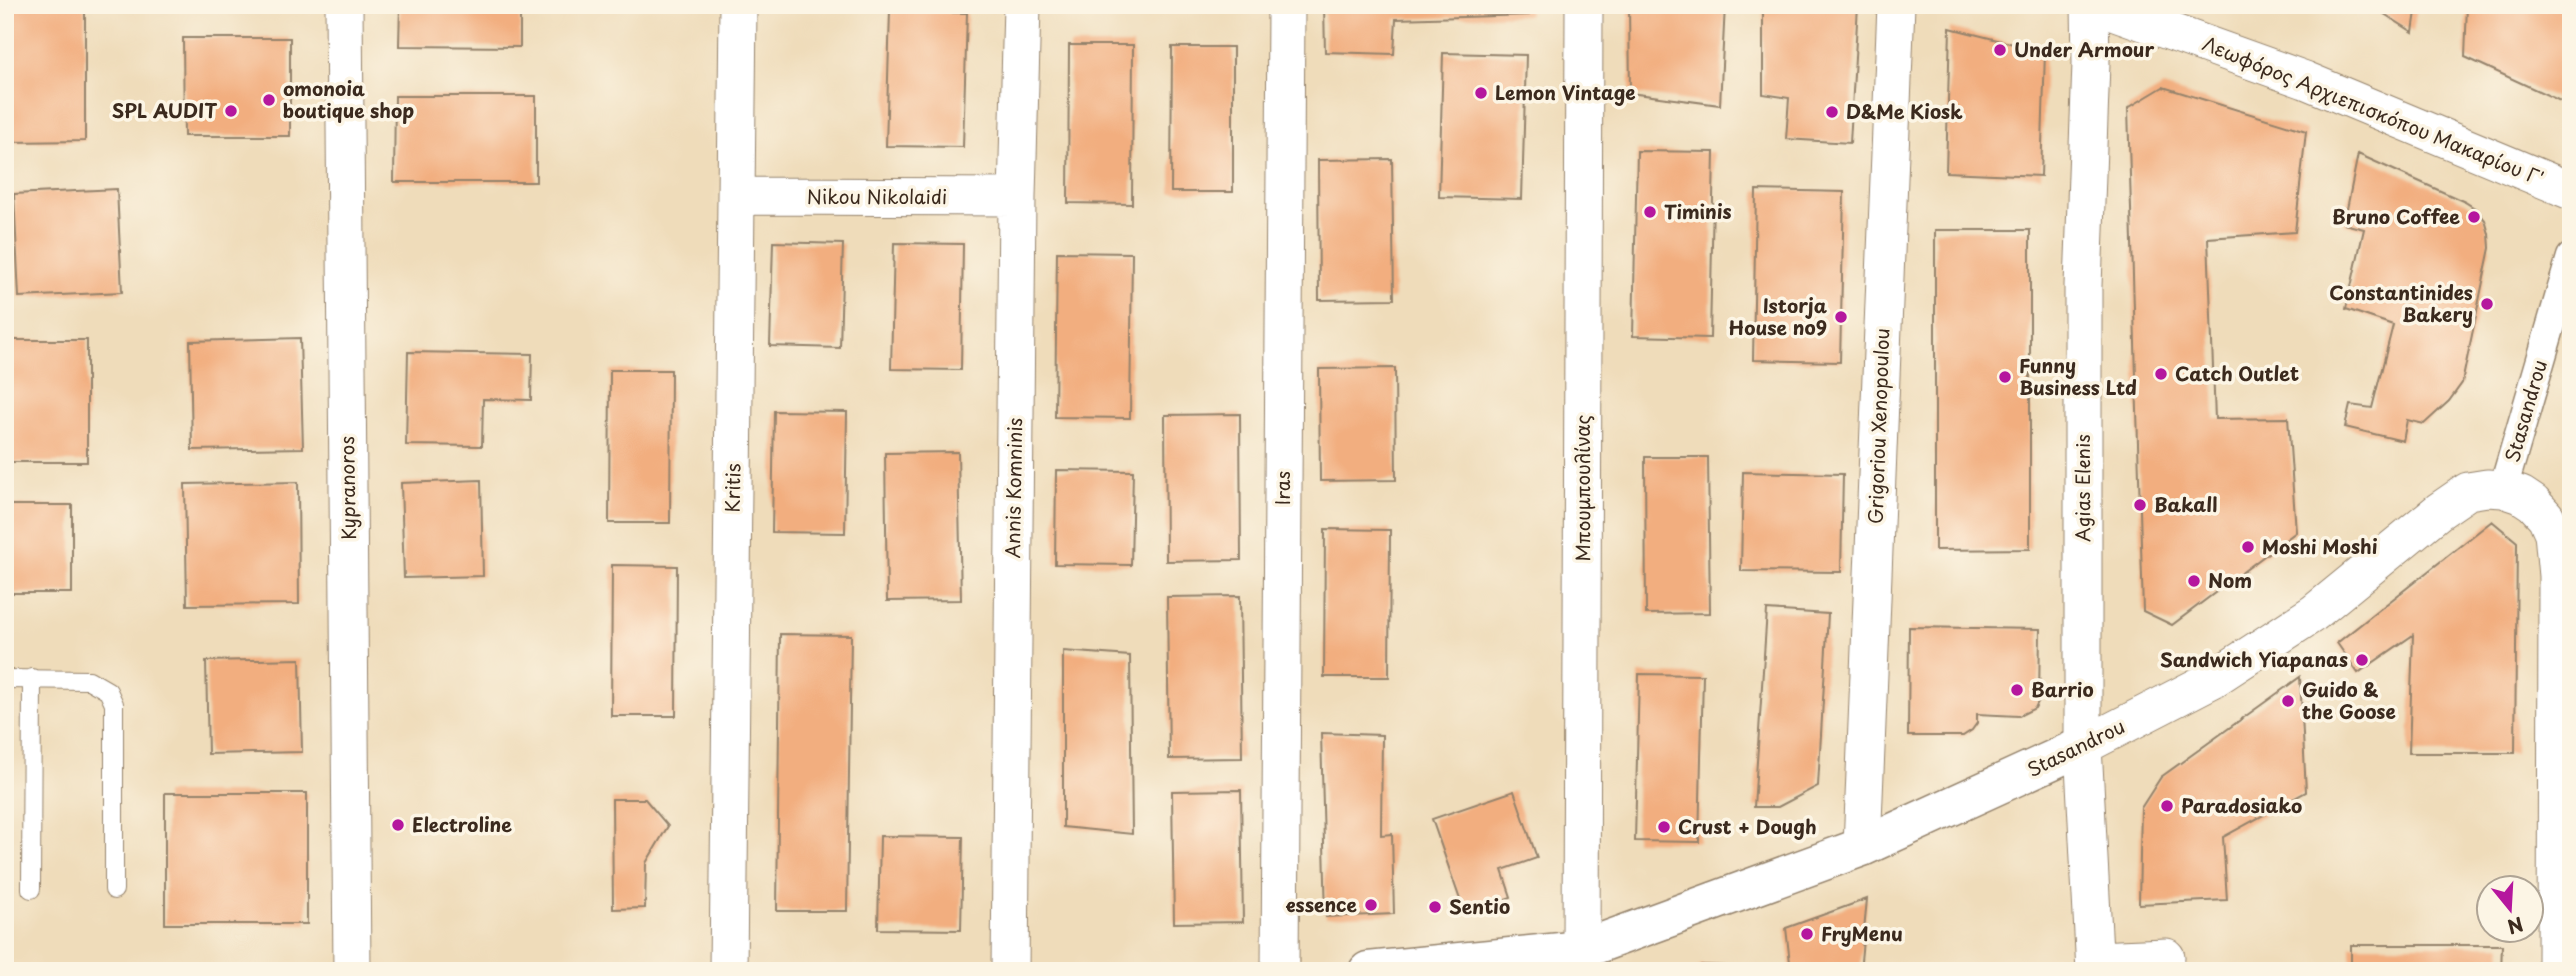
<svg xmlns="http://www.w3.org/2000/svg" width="2576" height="976" viewBox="0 0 2576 976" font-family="'Playpen Sans',sans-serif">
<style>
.building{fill:#f2ae7f}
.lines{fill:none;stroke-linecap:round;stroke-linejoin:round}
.service-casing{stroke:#95836c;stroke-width:20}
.pedestrian-casing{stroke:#95836c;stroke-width:31}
.minor-casing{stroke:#95836c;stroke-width:39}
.tertiary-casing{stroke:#95836c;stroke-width:41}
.service{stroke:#fff;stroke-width:18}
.pedestrian{stroke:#fff;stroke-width:28}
.minor{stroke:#fff;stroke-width:37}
.tertiary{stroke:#fff;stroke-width:38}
.poi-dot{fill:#b5179e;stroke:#fcf5e5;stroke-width:2.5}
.labels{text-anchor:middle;stroke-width:7;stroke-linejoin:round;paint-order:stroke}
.poi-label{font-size:19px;font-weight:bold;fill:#3b2a1e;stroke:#fcf5e5;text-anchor:start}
.street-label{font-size:19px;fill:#3b2a1e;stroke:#fcf5e5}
</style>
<rect width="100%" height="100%" fill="#fcf5e5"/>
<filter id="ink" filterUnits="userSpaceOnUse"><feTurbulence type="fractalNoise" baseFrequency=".0143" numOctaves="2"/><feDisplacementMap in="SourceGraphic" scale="14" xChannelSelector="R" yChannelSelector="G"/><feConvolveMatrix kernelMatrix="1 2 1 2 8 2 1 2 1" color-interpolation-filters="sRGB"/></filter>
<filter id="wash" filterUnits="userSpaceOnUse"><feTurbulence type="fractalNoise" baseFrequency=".00686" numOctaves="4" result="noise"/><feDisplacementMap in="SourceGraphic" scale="28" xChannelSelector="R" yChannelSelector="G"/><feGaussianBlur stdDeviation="1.57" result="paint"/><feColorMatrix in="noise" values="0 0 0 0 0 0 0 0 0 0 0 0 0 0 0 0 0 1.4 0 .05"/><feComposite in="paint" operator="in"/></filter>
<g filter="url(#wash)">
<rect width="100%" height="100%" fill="#efdcba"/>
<g id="blocks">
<path class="building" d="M10,5H85V141L9,142Z
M400,5H520V47L399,46Z
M1324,5H1529V15L1396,19L1394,54L1325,52Z
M1629,5H1725L1720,105L1630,93Z
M1763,5H1858L1850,143L1786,139L1789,98L1763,94Z
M2370,5H2417L2413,32Z
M2467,5H2571V106L2465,57Z
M890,11L967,13L963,147L886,146Z
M1950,28L2045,52L2041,176L1946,172Z
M183,38H290V136H184Z
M1069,45H1133L1132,204L1068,203Z
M1172,47H1233V192H1171Z
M1443,53L1526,55L1522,199L1439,197Z
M2163,87L2306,131L2295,232L2208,238L2215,419L2288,418L2296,532L2172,625L2143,611L2128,108Z
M395,96H536V182H394Z
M1637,151L1714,152L1710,338L1633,336Z
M2358,154L2465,202L2476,209L2485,220L2489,234L2490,248L2462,383L2449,401L2424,424L2407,420L2403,441L2345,427L2350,405L2372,408L2393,325L2346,309L2364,229L2344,224Z
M1392,159L1394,299L1319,300L1318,160Z
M117,189L122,292L19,297L14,194Z
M1756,190L1844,192L1840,362L1753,360Z
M1935,230H2030V549L1935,550Z
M773,242L843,244L840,348L770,346Z
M894,243L963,244L961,370L891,369Z
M1057,252L1132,253L1130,418L1055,417Z
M300,338L303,448L192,450L190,341Z
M5,340H87V462H5Z
M408,352L532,354L531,400L483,399L482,446L406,445Z
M1395,368L1396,480L1320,481L1319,369Z
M610,370H671L670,523H609Z
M774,411L847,412L845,533L772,532Z
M1240,414L1241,560L1166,561L1165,415Z
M958,452L961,600L887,601L885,453Z
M1645,457H1708L1710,613L1646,614Z
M1056,470L1133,471L1131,565L1055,564Z
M1743,472L1843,474L1841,572L1741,571Z
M481,480L483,576L404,578L401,483Z
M298,482L299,604L187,605L185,484Z
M5,505H72V593H5Z
M2492,521L2517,542L2515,753H2409L2413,635L2358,673L2337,643Z
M1325,529L1390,530L1389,677H1324Z
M612,565L677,566L676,716H611Z
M1240,596L1242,758L1169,759L1167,597Z
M1767,610L1828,614L1818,786L1778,807H1754Z
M1909,627L2040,629L2039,700L2035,708L2019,716L1977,714V723L1972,730L1963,736H1908Z
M780,634L851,635L847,911H777Z
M1063,651L1130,656L1132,834L1063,827Z
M300,659L302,752L208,754L206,661Z
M1639,674L1703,675L1699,842L1635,841Z
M2300,677L2306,792L2223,837L2227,900L2139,904L2141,808L2161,777Z
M1321,733L1382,735L1381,835L1392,834L1394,914L1326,917Z
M1241,790L1243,922L1174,923L1172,791Z
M1514,791L1537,858L1502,870L1511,897L1465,914L1432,819Z
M165,793H307V924H165Z
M612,799H645L668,826L646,863L645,908L613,909Z
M880,836L963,837L961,930L878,929Z
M1867,899L1860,971H1791L1786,928Z
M2351,945H2502L2501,971H2351Z
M1701,965L1753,967V971H1694Z"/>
</g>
</g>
<g filter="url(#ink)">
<use href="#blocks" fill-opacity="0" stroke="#95836c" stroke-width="2"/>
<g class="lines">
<g class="service-casing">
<path id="service" d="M5,679L89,680L108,691L114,704V890
M31,889L32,678"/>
</g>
<g class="pedestrian-casing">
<path id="pedestrian" d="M2503,489L2571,257"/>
</g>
<g class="minor-casing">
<path id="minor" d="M344,5L352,971
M2090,5L2091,63L2083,286V746L2095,971
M2096,5L2305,80L2571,191
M736,196L1017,197
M2083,746L2213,679L2314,613L2439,511L2468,491L2487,488L2503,489L2521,495L2533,503L2546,517L2553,533L2557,576L2556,971
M1862,847L1896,5
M1581,950L1584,5
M2095,960L2166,957
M728,971L738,5
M1010,971L1017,197L1022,5
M1280,971L1286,5"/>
</g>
<g class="tertiary-casing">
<path id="tertiary" d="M1368,971L1581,950L1862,847L2083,746"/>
</g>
<use href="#service" class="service"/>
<use href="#pedestrian" class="pedestrian"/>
<use href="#minor" class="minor"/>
<use href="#tertiary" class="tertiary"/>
</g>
</g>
<g class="poi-dot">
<circle cx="2000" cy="50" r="7"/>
<circle cx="1481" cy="93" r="7"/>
<circle cx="269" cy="100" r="7"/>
<circle cx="231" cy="111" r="7"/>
<circle cx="1832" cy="112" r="7"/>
<circle cx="1650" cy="212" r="7"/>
<circle cx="2474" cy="217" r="7"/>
<circle cx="2487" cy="304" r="7"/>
<circle cx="1841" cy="317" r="7"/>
<circle cx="2161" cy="374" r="7"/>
<circle cx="2005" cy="377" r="7"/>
<circle cx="2140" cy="505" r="7"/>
<circle cx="2248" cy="547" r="7"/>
<circle cx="2194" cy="581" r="7"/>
<circle cx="2362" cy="660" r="7"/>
<circle cx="2017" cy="690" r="7"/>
<circle cx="2288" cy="701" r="7"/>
<circle cx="2167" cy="806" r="7"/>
<circle cx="398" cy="825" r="7"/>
<circle cx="1664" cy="827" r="7"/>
<circle cx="1371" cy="905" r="7"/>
<circle cx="1435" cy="907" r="7"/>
<circle cx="1807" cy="934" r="7"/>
</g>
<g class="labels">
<g class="poi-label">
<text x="2014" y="57">Under Armour</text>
<text x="283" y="96">omonoia<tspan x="283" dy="22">boutique shop</tspan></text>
<text x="1495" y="100">Lemon Vintage</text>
<text x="217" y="118" text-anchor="end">SPL AUDIT</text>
<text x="1846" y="119">D&amp;Me Kiosk</text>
<text x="1664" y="219">Timinis</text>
<text x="2460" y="224" text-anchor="end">Bruno Coffee</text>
<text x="2473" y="300" text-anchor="end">Constantinides<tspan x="2473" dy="22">Bakery</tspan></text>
<text x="1827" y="313" text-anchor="end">Istorja<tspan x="1827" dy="22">House no9</tspan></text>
<text x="2019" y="373">Funny<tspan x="2019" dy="22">Business Ltd</tspan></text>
<text x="2175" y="381">Catch Outlet</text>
<text x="2154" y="512">Bakall</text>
<text x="2262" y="554">Moshi Moshi</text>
<text x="2208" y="588">Nom</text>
<text x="2348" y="667" text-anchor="end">Sandwich Yiapanas</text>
<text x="2031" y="697">Barrio</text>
<text x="2302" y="697">Guido &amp;<tspan x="2302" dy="22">the Goose</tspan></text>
<text x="2181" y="813">Paradosiako</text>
<text x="412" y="832">Electroline</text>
<text x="1678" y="834">Crust + Dough</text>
<text x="1357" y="912" text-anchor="end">essence</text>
<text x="1449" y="914">Sentio</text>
<text x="1821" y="941">FryMenu</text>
</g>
<g class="street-label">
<text transform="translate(2373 111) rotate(22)" y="7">Λεωφόρος Αρχιεπισκόπου Μακαρίου Γ'</text>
<text x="877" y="204">Nikou Nikolaidi</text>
<text transform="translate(2526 411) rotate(-74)" y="7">Stasandrou</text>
<text transform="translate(1879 426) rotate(-88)" y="7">Grigoriou Xenopoulou</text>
<text transform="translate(348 488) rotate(-91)" y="7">Kypranoros</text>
<text transform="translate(733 488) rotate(-89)" y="7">Kritis</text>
<text transform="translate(1014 488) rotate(-89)" y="7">Annis Komninis</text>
<text transform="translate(1283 488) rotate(-90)" y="7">Iras</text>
<text transform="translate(1583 488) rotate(-90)" y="7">Μπουμπουλίνας</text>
<text transform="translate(2083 488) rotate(-90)" y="7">Agias Elenis</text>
<text transform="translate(2076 748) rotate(-26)" y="7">Stasandrou</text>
</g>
</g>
<rect width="2576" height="976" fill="none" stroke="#fcf5e5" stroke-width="28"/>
<g transform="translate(2510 909) rotate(162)"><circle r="33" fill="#fcf5e5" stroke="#afa495" stroke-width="2"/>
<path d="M0-5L12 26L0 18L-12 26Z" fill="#b5179e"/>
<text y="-10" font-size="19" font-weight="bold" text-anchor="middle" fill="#3b2a1e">N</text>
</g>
</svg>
